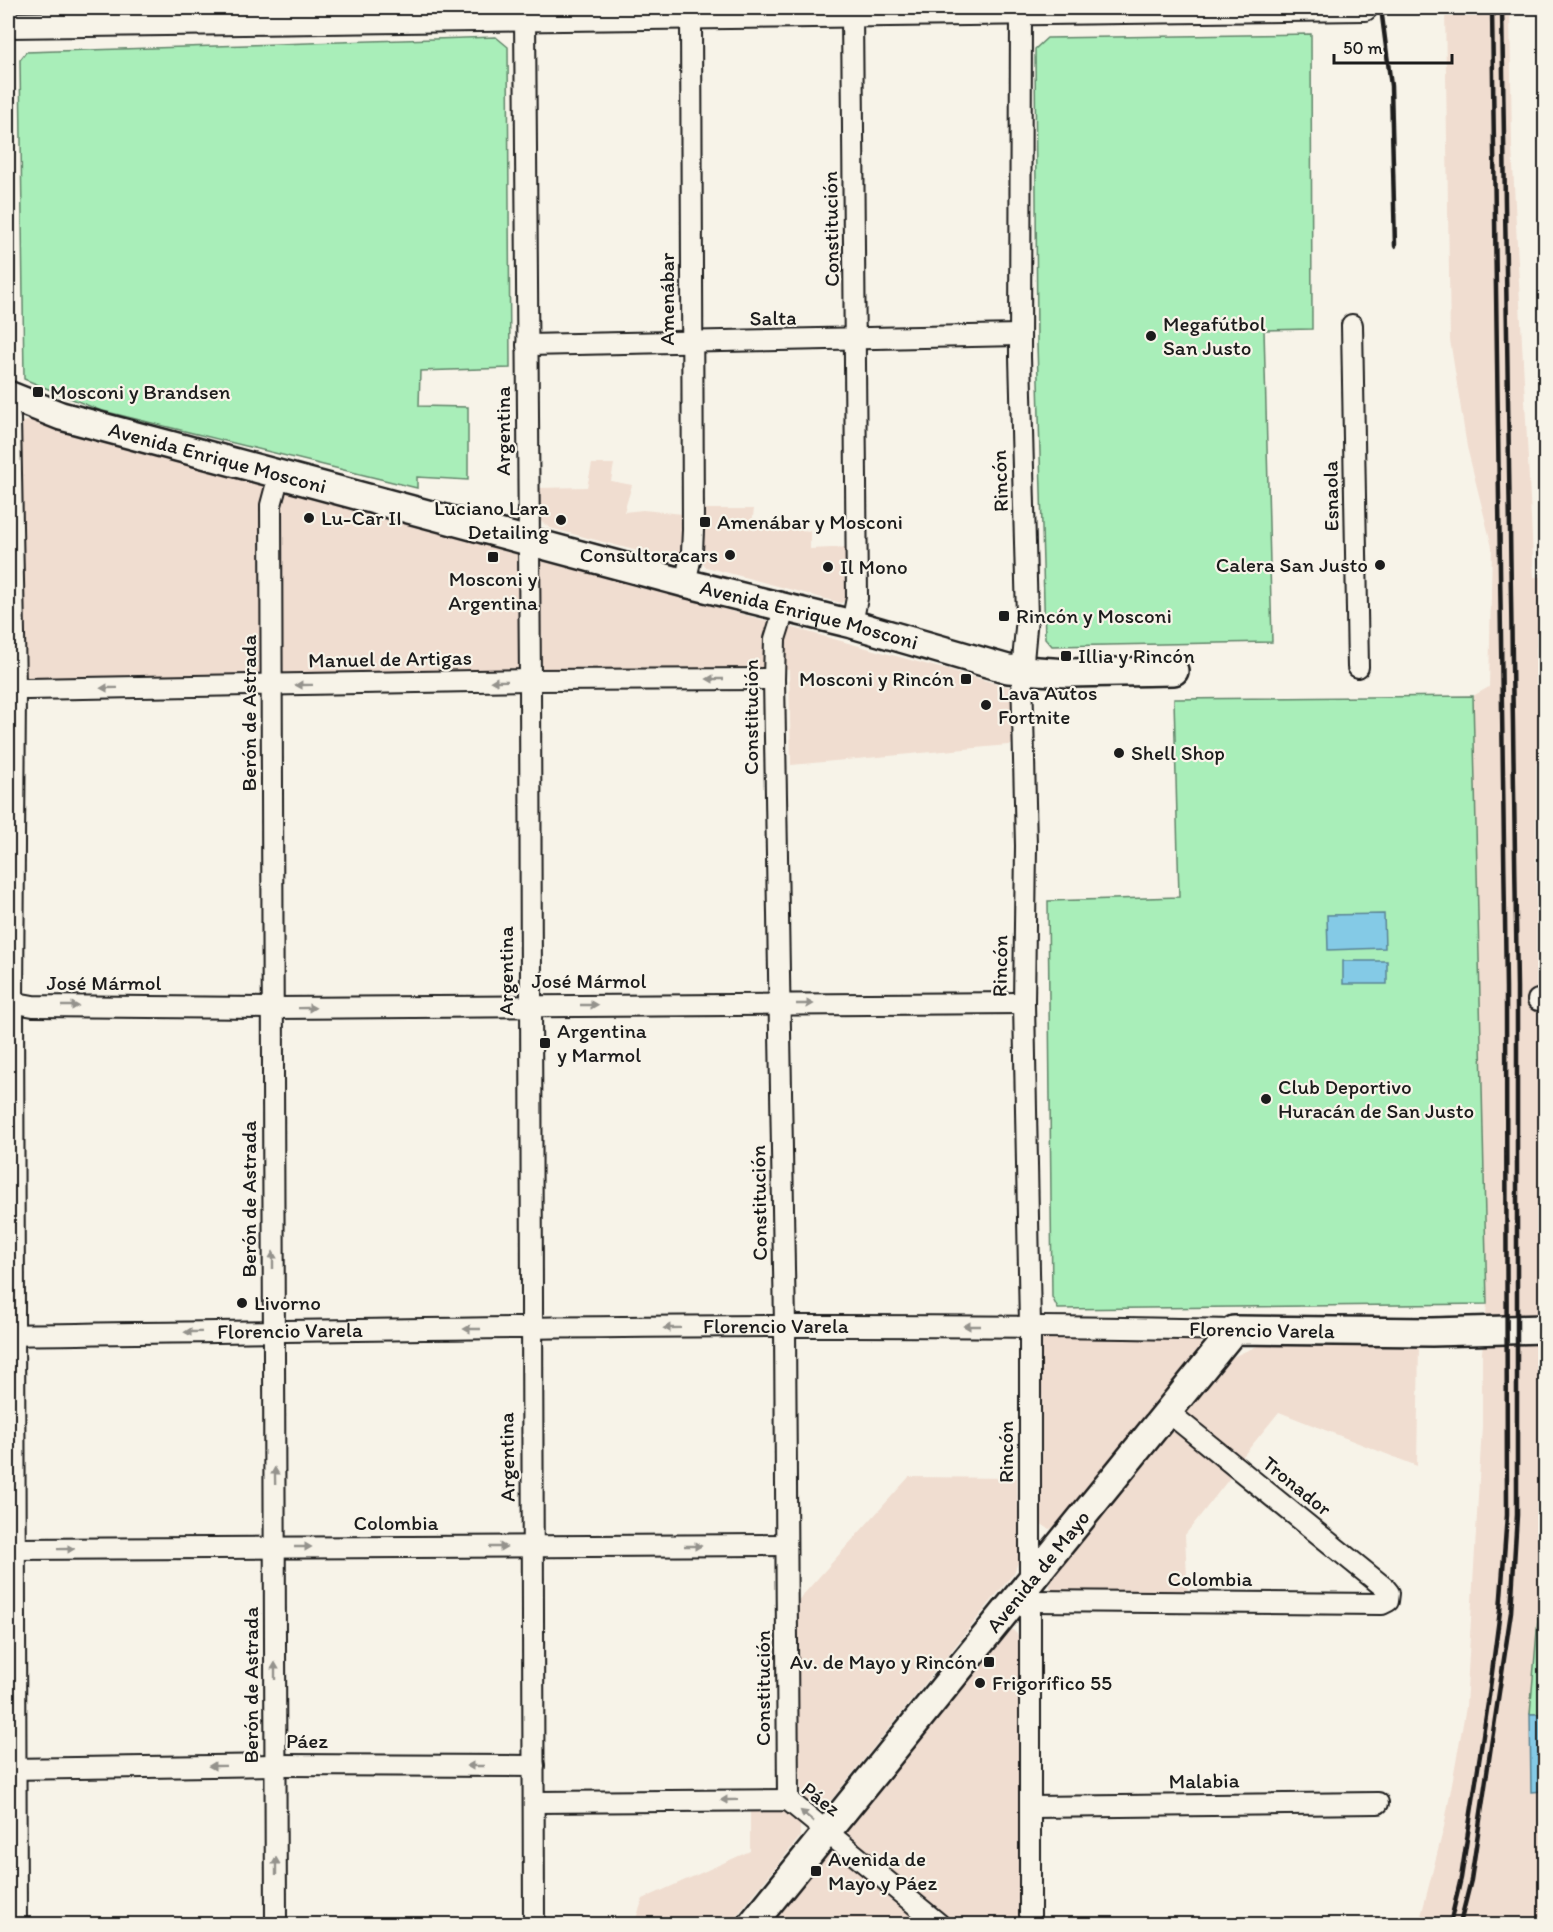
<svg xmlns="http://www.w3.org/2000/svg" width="1553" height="1932" viewBox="0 0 1553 1932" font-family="Itim,sans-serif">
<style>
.built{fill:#f0ddd0}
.green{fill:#a9eeb9;stroke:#62856a;stroke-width:1.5}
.water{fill:#84cae6;stroke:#5a8495;stroke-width:1.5}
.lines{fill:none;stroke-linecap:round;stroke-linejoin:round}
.minor-casing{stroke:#1c1c1c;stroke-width:24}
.tertiary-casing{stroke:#1c1c1c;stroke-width:28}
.secondary-casing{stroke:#1c1c1c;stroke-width:32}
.minor{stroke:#f7f3e8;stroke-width:20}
.tertiary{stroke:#f7f3e8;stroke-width:24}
.secondary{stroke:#f7f3e8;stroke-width:27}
.rail{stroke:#1c1c1c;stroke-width:4.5}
.oneway{fill:#94928c}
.poi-dot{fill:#1c1c1c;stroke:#f7f3e8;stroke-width:2}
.labels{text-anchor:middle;stroke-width:4.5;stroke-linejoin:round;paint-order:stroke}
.street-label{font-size:21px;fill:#1c1c1c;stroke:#f7f3e8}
.poi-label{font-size:21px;fill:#1c1c1c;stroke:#f7f3e8;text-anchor:start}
</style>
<rect width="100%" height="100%" fill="#f7f3e8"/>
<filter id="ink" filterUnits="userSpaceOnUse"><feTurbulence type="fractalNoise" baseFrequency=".0167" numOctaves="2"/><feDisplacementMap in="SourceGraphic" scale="12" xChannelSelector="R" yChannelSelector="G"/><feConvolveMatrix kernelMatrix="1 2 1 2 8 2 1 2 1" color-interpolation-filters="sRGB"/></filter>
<g filter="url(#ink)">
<path class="built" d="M1445,8H1510L1512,146L1534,577H1546L1545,646L1536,647V687H1546L1545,763H1536V991L1546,1007V1924H1419L1444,1827L1466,1707L1482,1427V1353L1487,1304L1473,696L1489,687L1492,547L1467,447L1450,340Z
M32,420L1013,688L1019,744L791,765L789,670L38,683L29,679L22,671L18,429L22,422Z
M592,464H614L611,481L632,485L624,512L643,510L683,514L685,553L681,560L676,561L550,528L539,520L535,516L536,488L587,487Z
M699,509H754L752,524L810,531V549L854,547L846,600L841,603L706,567L699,557Z
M1045,1333L1200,1339V1347L1055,1527L1049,1529L1040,1523L1038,1337Z
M1264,1343L1419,1345L1417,1466L1279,1412L1239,1461L1185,1414L1187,1406L1228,1359Z
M1170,1431L1181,1435L1233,1474L1185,1535L1188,1598H1058L1050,1591V1582L1054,1574L1163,1434Z
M909,1477L1017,1478L1019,1560L1014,1573L832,1799L823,1804L812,1802L804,1799L801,1789L792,1607Z
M1013,1630L1020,1637L1021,1646L1029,1924H947L928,1909L915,1924H767L1005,1632Z
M750,1806L780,1807L800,1825V1837L730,1924H634L643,1899L750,1851Z"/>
<path class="green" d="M1311,34L1312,329L1264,330L1272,642L1052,646L1045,638L1037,343L1035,49L1047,38Z
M496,37L508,47L510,368L420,371L419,406L468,407V480L417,477V488L99,410L24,379L20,60L26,52Z
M1473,696L1487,1304L1058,1309L1052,1297L1048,901L1179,897L1174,699Z
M1545,1536V1714H1530Z"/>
<path class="water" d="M1384,914L1385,948L1328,950L1327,915Z
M1343,961H1387V984H1343Z
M1530,1714H1545V1791L1531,1792Z"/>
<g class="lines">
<g class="minor-casing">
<g id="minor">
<path d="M1021,8L1020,357L1027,617L1022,672L1026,846L1024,1003L1030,1325V1924"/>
<path d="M525,17L530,680L534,1924"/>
<path d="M1352,325L1358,667"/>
<path d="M527,345L1020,335"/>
<path d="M685,583L692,552L693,530L691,15"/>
<path d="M785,607L775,639L774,679L785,1326L788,1800"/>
<path d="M852,624L857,598L852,12"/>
<path d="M8,686L28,689L530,680L774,679"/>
<path d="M1538,1000H1546"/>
<path d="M11,1002L33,1006L273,1008L1024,1003"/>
<path id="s1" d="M8,1335C416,1329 825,1321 1234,1330"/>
<path d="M8,1549L785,1545"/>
<path d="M1030,1601L1382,1604L1388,1601L1389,1593L1385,1588L1167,1411"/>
<path d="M8,1769L275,1765L534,1766"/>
<path d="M535,1802L788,1800L939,1924"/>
<path d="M1031,1807L1378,1803"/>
<path d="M276,1924L271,505L279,475"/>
</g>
</g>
<g class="tertiary-casing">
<path id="tertiary" d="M8,25L1365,8
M8,419L13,687L11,1002L14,1924"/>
</g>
<g class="secondary-casing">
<g id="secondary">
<path id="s2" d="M8,395L61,416L685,583L852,624L1008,669L1067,673L1174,671"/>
<path id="s3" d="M752,1924L1234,1330L1432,1332L1546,1329"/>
</g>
</g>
<use href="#minor" class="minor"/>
<use href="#tertiary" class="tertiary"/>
<use href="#secondary" class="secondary"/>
<path class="rail" d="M1381,8L1391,86L1395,246
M1450,1924L1461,1878L1488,1703L1500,1611L1507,1515L1506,988L1492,8
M1460,1924L1471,1880L1511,1612L1517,1515V987L1502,8"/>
</g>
<defs><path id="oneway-solid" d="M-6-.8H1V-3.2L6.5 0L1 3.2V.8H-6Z" transform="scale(1.5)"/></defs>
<g class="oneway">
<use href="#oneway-solid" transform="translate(715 679) rotate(180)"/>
<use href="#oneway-solid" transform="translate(499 681) rotate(179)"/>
<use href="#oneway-solid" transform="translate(304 685) rotate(179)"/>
<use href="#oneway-solid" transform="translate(109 688) rotate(179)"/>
<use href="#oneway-solid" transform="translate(805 1004)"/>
<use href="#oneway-solid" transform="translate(589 1005)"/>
<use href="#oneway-solid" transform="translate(70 1006)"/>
<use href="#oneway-solid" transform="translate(307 1008) rotate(-1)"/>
<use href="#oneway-solid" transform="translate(273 1260) rotate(-90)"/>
<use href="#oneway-solid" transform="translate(972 1326) rotate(180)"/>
<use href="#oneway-solid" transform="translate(672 1328) rotate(179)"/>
<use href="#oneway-solid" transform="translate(472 1329) rotate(180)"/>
<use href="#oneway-solid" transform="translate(193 1332) rotate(179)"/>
<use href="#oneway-solid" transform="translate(275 1476) rotate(-91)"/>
<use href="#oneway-solid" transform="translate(693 1546)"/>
<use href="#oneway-solid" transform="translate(303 1547)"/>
<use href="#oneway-solid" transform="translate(498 1547)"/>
<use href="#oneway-solid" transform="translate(66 1549) rotate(-1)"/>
<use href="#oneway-solid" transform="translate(275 1671) rotate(-90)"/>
<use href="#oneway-solid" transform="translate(217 1766) rotate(179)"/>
<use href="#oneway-solid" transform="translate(475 1766) rotate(-180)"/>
<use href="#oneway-solid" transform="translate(729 1800) rotate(179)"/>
<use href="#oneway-solid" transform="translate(807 1816) rotate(-140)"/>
<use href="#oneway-solid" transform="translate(276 1866) rotate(-90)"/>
</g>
</g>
<g class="poi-dot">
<circle cx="1151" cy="336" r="6"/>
<rect x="32" y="386" width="12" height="12" rx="3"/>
<circle cx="309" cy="518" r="6"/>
<circle cx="561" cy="520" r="6"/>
<rect x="699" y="516" width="12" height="12" rx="3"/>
<circle cx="730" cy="555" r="6"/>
<rect x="487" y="551" width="12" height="12" rx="3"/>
<circle cx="1380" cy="565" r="6"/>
<circle cx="828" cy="567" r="6"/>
<rect x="998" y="610" width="12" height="12" rx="3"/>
<rect x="1060" y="650" width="12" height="12" rx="3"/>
<rect x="960" y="673" width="12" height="12" rx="3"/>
<circle cx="986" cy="705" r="6"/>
<circle cx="1119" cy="753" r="6"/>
<rect x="539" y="1037" width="12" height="12" rx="3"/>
<circle cx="1266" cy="1099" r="6"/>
<circle cx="242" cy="1303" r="6"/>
<rect x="983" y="1656" width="12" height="12" rx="3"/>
<circle cx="980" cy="1683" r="6"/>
<rect x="810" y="1865" width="12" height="12" rx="3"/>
</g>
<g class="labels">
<g class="street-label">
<text transform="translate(831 229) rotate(-91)" y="7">Constitución</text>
<text transform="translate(667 299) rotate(-90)" y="7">Amenábar</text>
<text transform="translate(773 318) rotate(-1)" y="7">Salta</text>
<text transform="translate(503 431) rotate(-90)" y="7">Argentina</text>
<text dy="7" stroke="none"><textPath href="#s2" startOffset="219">Avenida Enrique Mosconi</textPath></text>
<text transform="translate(1000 481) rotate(-92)" y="7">Rincón</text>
<text transform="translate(1331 496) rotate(-91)" y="7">Esnaola</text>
<text dy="7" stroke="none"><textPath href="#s2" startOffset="831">Avenida Enrique Mosconi</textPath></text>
<text transform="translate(390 659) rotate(-1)" y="7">Manuel de Artigas</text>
<text transform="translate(249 713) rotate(-90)" y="7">Berón de Astrada</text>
<text transform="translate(751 717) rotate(-90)" y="7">Constitución</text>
<text transform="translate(1000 966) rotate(-89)" y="7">Rincón</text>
<text transform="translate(506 971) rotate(-90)" y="7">Argentina</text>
<text x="589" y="988">José Mármol</text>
<text x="104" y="990">José Mármol</text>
<text transform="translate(249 1199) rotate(-90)" y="7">Berón de Astrada</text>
<text transform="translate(759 1203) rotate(-91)" y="7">Constitución</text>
<text dy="7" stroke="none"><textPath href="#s1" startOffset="768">Florencio Varela</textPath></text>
<text dy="7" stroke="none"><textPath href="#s1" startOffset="282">Florencio Varela</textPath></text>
<text transform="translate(1262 1330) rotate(1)" y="7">Florencio Varela</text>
<text transform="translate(1006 1452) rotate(-90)" y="7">Rincón</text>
<text transform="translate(507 1457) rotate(-91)" y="7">Argentina</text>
<text transform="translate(1297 1486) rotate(39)" y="7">Tronador</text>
<text x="396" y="1530">Colombia</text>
<text dy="7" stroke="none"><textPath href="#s3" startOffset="454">Avenida de Mayo</textPath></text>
<text x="1210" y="1586">Colombia</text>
<text transform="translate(251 1685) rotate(-90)" y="7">Berón de Astrada</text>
<text transform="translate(763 1688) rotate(-90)" y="7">Constitución</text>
<text x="307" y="1748">Páez</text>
<text transform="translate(1204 1781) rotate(-1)" y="7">Malabia</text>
<text transform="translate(821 1799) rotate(37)" y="7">Páez</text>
</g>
<g class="poi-label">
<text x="1163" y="331">Megafútbol<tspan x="1163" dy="24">San Justo</tspan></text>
<text x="50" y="399">Mosconi y Brandsen</text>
<text x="549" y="515" text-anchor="end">Luciano Lara<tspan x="549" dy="24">Detailing</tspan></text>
<text x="321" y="525">Lu-Car II</text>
<text x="717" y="529">Amenábar y Mosconi</text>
<text x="718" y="562" text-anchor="end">Consultoracars</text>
<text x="1368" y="572" text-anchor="end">Calera San Justo</text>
<text x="840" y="574">Il Mono</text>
<text x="493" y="586" text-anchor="middle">Mosconi y<tspan x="493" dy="24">Argentina</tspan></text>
<text x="1016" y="623">Rincón y Mosconi</text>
<text x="1078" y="663">Illia y Rincón</text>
<text x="954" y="686" text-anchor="end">Mosconi y Rincón</text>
<text x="998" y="700">Lava Autos<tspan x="998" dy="24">Fortnite</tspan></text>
<text x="1131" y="760">Shell Shop</text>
<text x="557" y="1038">Argentina<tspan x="557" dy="24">y Marmol</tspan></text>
<text x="1278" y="1094">Club Deportivo<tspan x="1278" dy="24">Huracán de San Justo</tspan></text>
<text x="254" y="1310">Livorno</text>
<text x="977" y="1669" text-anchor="end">Av. de Mayo y Rincón</text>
<text x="992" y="1690">Frigorífico 55</text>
<text x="828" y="1866">Avenida de<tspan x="828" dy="24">Mayo y Páez</tspan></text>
</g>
</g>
<rect width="1553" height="1932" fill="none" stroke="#f7f3e8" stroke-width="30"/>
<rect x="15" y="15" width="1523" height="1902" fill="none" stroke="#1c1c1c" stroke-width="2" filter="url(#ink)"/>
<path d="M1334 54v9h118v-9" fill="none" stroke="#1c1c1c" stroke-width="3"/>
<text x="1343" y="54" font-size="18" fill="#1c1c1c" stroke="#f7f3e8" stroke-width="4.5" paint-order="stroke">50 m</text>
</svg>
